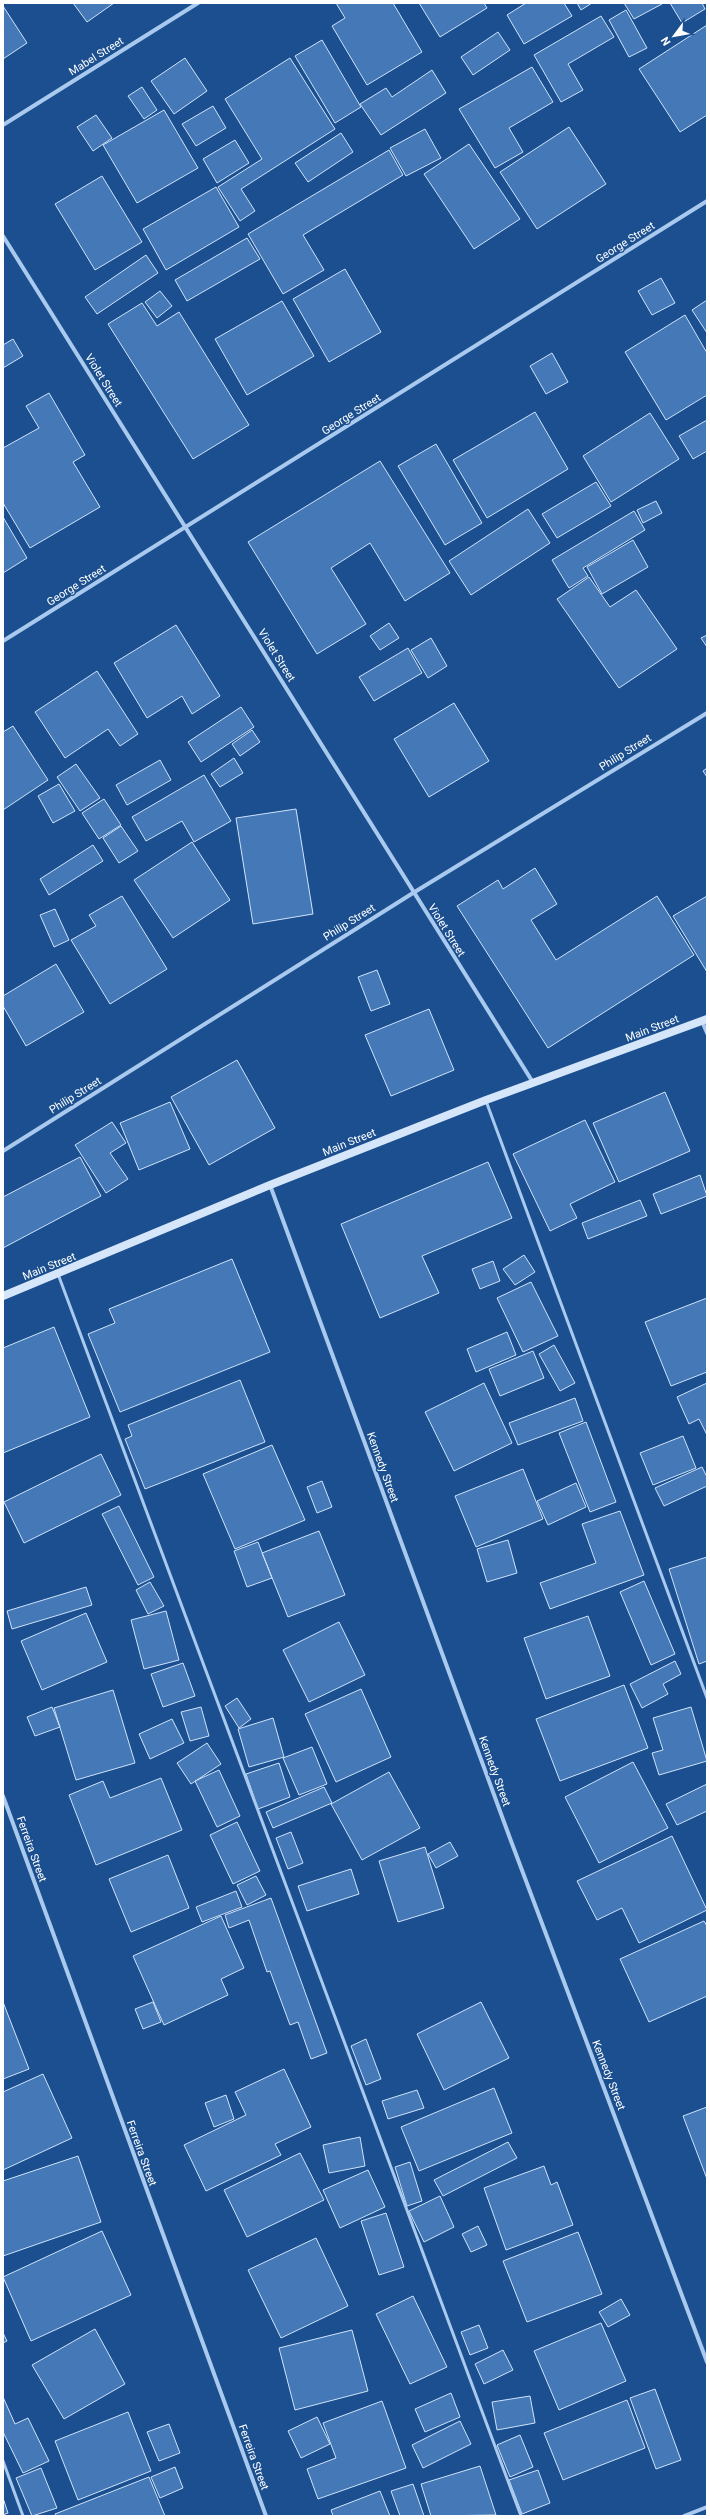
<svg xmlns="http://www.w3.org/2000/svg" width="710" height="2519" viewBox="0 0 710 2519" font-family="Roboto,sans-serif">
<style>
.building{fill:#4478b7;stroke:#cfe3fa}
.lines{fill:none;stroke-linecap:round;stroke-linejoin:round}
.service{stroke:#a9c9ee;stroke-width:3}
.minor{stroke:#a9c9ee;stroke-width:4}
.secondary{stroke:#d6e6fa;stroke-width:8}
.labels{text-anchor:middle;stroke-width:3;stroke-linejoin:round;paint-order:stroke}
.street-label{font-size:11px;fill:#fff;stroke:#1b4f8f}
</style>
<rect width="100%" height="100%" fill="#1b4f8f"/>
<path class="building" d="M73,3H114L87,22Z
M336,3H393L422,52L367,85L332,26L345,18Z
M419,3H484L487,8L440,37Z
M526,3H564L572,16L524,44L507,15Z
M577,3H592L581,10Z
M624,3H662V4L634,19Z
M670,3H702L705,9L682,23Z
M3,6L27,43L3,59Z
M626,10L647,48L629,57L609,20Z
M601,16L614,37L568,64L583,90L561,102L534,55Z
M707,25V115L680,132L639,69Z
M498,32L510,50L473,75L461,57Z
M322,40L361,107L335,123L295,56Z
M185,58L207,91L174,114L151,81Z
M290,58L335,129L241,189L255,211L240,221L218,187L262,159L225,99Z
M532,67L553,102L509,128L523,152L495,168L459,109Z
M432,70L446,93L381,135L360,104L386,88L392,97Z
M142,87L157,110L144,119L128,96Z
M213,106L226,128L196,146L182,124Z
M164,110L198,168L137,203L103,145Z
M96,115L112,138L93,151L77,127Z
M569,127L606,184L537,229L500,172Z
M425,129L441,158L406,176L390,148Z
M341,133L353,152L308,182L295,163Z
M235,140L249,163L217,183L203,159Z
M469,144L520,219L474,249L424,174Z
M389,150L403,175L303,235L324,270L283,294L248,234Z
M102,176L142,242L95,270L55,204Z
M216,187L239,227L166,270L143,229Z
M247,238L260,259L187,301L175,280Z
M146,255L158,273L97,314L85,297Z
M345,269L381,332L329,362L293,299Z
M661,278L675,303L652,315L638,291Z
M160,291L172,306L157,318L145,302Z
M707,300V333L692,310Z
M282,301L314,356L247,395L215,339Z
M142,303L157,326L179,312L249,425L193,459L108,324Z
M685,315L707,353V395L666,420L625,352Z
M13,339L23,356L3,368V345Z
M552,353L568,382L546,394L530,366Z
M49,393L85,455L73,462L100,507L30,548L3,503V448L39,428L26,406Z
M535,412L568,469L487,518L453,460Z
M650,413L679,459L611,502L583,456Z
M707,420V451L693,459L679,436Z
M436,444L482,523L445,545L398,466Z
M380,461L450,573L405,601L370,543L331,568L366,624L317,654L248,542Z
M596,482L611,506L557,538L542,514Z
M656,501L662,513L643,523L637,510Z
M528,509L550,543L471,595L449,561Z
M634,511L645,530L583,568L588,576L569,588L552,560Z
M3,517L27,558L3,573Z
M633,540L648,567L602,594L587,567Z
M589,577L610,607L636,590L677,649L619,688L557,599Z
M389,623L399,638L380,650L370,636Z
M176,625L220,696L192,714L182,696L147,718L114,663Z
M707,635V647L701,638Z
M431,638L447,666L428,678L411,650Z
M408,648L422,673L374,701L359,677Z
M97,671L138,734L120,746L108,729L65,758L35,712Z
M454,703L489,761L429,797L394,739Z
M241,707L254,727L201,762L188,742Z
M13,726L48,780L3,810V732Z
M252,730L260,742L240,756L232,744Z
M234,758L243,773L220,787L211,774Z
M160,760L171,780L127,805L116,785Z
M76,764L100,798L80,811L57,777Z
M707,768V777L703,771Z
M204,775L231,821L194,842L182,821L146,841L132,817Z
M59,784L75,811L53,823L38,796Z
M104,799L121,825L99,839L82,813Z
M296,809L313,914L253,924L236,818Z
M121,826L138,851L119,863L103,838Z
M192,842L230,900L173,938L134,880Z
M93,845L103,861L49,895L40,879Z
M535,868L557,904L531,920L556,960L657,896L694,955L548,1048L457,906L498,880L503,889Z
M122,896L167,969L110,1004L71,940L96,926L89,915Z
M707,896V972L673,916Z
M55,909L69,940L54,947L40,915Z
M56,964L84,1012L26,1046L3,1006V996Z
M377,970L390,1004L371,1011L358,977Z
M429,1009L454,1070L391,1096L365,1035Z
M237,1060L275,1128L209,1165L171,1097Z
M665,1092L690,1151L619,1182L593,1123Z
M170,1102L190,1149L139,1170L120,1123Z
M585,1120L615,1182L570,1204L577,1218L550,1231L513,1154Z
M112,1122L126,1143L110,1153L128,1179L106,1193L75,1145Z
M80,1157L101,1196L3,1248V1197Z
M488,1162L512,1218L422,1256L439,1293L380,1318L341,1224Z
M700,1175L707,1196L661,1214L653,1194Z
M640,1200L647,1216L588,1239L582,1223Z
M524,1255L535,1272L515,1285L503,1269Z
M232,1259L270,1352L120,1412L88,1334L115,1323L109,1309Z
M493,1261L500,1281L480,1289L472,1269Z
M531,1282L558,1336L523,1352L497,1298Z
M707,1298V1372L671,1386L645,1322Z
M54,1327L90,1417L3,1453V1348Z
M507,1332L516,1355L476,1372L467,1349Z
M554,1345L575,1383L560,1391L539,1354Z
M533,1351L544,1378L500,1396L489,1369Z
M240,1380L265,1442L145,1489L125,1439L132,1436L128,1425Z
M484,1383L512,1443L454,1471L425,1412Z
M707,1383V1435L699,1419L689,1424L677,1397Z
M575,1398L583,1421L518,1445L509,1423Z
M586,1422L616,1502L590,1512L559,1433Z
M683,1436L696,1468L653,1485L640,1453Z
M272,1445L305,1520L235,1549L203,1474Z
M101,1454L121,1495L24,1543L4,1502Z
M702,1467L707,1477V1486L664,1506L655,1488Z
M523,1469L543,1519L476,1547L455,1496Z
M322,1481L332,1507L317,1513L307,1487Z
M576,1483L586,1507L548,1525L537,1501Z
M119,1506L154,1577L138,1585L102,1514Z
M620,1511L644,1575L550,1609L540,1583L596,1563L582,1524Z
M319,1531L345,1595L288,1617L262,1553Z
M508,1540L517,1573L487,1582L477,1549Z
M258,1542L272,1578L247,1587L234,1551Z
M707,1557V1661L699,1664L669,1569Z
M644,1581L675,1654L651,1665L620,1592Z
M150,1582L164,1606L148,1614L136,1590Z
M86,1587L92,1605L12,1629L7,1611Z
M166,1611L179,1660L144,1669L131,1620Z
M86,1613L107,1662L42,1690L21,1641Z
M588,1616L610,1676L546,1699L524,1638Z
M339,1622L365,1675L309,1702L283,1650Z
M675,1661L681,1674L663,1684L668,1694L642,1708L630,1684Z
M183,1663L195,1696L163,1707L151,1674Z
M624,1685L648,1748L560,1781L536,1719Z
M361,1689L391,1757L336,1782L305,1714Z
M113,1690L135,1763L76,1780L54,1708Z
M237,1698L251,1719L239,1728L225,1706Z
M52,1707L60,1727L35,1736L27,1717Z
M201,1707L209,1736L190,1741L181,1712Z
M691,1707L707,1761L659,1775L652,1753L663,1750L653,1718Z
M273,1718L284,1757L249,1767L238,1729Z
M172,1719L184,1743L150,1759L139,1734Z
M207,1743L221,1764L191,1784L177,1763Z
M312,1747L327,1784L299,1795L283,1758Z
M633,1762L668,1828L599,1863L565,1797Z
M279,1763L290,1797L258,1809L246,1774Z
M219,1770L240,1816L217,1827L195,1781Z
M389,1772L420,1828L362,1860L331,1804Z
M161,1778L182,1830L96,1865L69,1795L103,1781L110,1798Z
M707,1784V1811L677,1825L666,1804Z
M324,1787L332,1803L273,1828L266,1812Z
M237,1822L260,1871L233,1884L210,1835Z
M291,1832L303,1863L288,1869L276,1838Z
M672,1836L707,1910L639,1943L622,1908L597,1920L577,1881Z
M450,1842L458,1856L436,1868L428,1854Z
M425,1847L444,1908L398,1922L379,1861Z
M168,1855L189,1908L131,1932L109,1879Z
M351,1869L359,1894L307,1911L298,1886Z
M256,1876L266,1895L247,1905L237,1885Z
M236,1891L242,1907L202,1922L196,1907Z
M271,1898L327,2053L311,2059L298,2022L290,2025L270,1971L267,1972L249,1920L229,1928L225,1915Z
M221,1916L244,1968L221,1979L228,1995L164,2025L133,1956Z
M704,1921L707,1926V1996L649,2022L620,1959Z
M3,2002L29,2069L3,2079Z
M153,2002L161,2022L143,2029L135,2009Z
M481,2002L509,2058L444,2090L417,2034Z
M366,2039L381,2079L366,2085L351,2046Z
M284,2069L311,2127L275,2144L281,2155L206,2191L184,2145L246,2115L235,2092Z
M43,2074L72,2138L3,2170V2092Z
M494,2088L512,2133L419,2171L401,2127Z
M417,2090L424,2108L388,2119L382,2101Z
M226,2095L234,2119L214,2127L205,2103Z
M707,2107V2179L683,2116Z
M360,2137L365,2166L329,2173L323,2145Z
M508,2142L517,2158L443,2196L434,2180Z
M300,2153L324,2200L247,2237L224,2190Z
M78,2156L101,2222L3,2256V2181Z
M410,2162L422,2201L407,2206L395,2167Z
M544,2166L551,2185L557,2182L573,2225L506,2250L484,2188Z
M368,2170L385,2207L340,2228L323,2190Z
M440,2196L454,2227L424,2242L409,2211Z
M386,2213L404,2267L379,2275L361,2221Z
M478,2226L487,2245L471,2252L462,2234Z
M102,2231L131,2295L31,2341L3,2277Z
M578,2232L602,2294L527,2322L503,2261Z
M316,2238L348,2306L281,2338L248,2270Z
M413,2296L447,2367L410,2384L376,2314Z
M621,2299L630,2315L608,2327L599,2312Z
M601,2323L626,2381L559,2410L534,2351Z
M479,2325L488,2348L470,2355L461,2332Z
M95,2329L125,2384L64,2419L32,2365Z
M352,2330L368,2391L295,2410L279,2348Z
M3,2333L7,2341L3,2343Z
M503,2350L513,2370L484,2384L475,2364Z
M655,2389L681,2460L656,2469L630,2398Z
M451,2393L460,2417L425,2432L415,2409Z
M530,2396L535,2423L497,2430L492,2402Z
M3,2397L15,2424L28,2418L49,2461L23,2473L3,2432Z
M627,2400L645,2448L563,2480L544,2433Z
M382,2401L406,2468L318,2499L307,2469L336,2458L323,2423Z
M128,2412L151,2471L78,2500L55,2441Z
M317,2417L330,2444L301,2458L288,2431Z
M460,2421L471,2444L423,2468L412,2445Z
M169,2424L180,2453L159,2461L147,2432Z
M520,2435L533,2467L510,2477L497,2445Z
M480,2466L496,2515L431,2516L421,2484Z
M175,2467L183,2488L160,2498L151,2477Z
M41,2468L57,2508L32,2516L16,2478Z
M538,2470L550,2503L522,2514L509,2480Z
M149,2477L165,2516H56L55,2514Z
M413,2484L424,2516H400L391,2491Z
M380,2491L390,2516H333L331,2510Z
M3,2498L8,2513L3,2515Z"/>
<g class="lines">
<path class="service" d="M486,1101L707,1698
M58,1274L521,2516
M3,2461L23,2516"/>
<path class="minor" d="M3,125L198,3
M3,236L534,1084
M3,641L707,201
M702,1021L707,1033
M3,1151L413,893L707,713
M270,1185L511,1841L707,2362
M3,1796L266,2516
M684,2516L707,2507"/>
<path class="secondary" d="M3,1296L270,1185L486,1100L707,1019"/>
</g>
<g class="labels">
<g class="street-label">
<text transform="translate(96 56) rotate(-32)" y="4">Mabel Street</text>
<text transform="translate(625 242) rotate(-32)" y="4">George Street</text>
<text transform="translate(104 380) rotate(58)" y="4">Violet Street</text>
<text transform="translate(351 414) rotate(-32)" y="4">George Street</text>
<text transform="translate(76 585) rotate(-32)" y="4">George Street</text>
<text transform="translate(277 655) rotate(58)" y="4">Violet Street</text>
<text transform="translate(625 752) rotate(-32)" y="4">Philip Street</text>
<text transform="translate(349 922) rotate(-32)" y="4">Philip Street</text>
<text transform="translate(447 930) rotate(58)" y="4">Violet Street</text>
<text transform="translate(652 1028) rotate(-21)" y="4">Main Street</text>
<text transform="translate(75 1095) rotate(-32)" y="4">Philip Street</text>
<text transform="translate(349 1142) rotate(-22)" y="4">Main Street</text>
<text transform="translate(49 1266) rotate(-22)" y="4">Main Street</text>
<text transform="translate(383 1467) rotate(70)" y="4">Kennedy Street</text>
<text transform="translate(495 1771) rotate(70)" y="4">Kennedy Street</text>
<text transform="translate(32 1849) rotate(70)" y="4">Ferreira Street</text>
<text transform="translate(609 2075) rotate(69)" y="4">Kennedy Street</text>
<text transform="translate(142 2153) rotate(70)" y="4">Ferreira Street</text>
<text transform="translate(254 2457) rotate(70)" y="4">Ferreira Street</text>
</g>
</g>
<rect width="710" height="2519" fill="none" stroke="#ffffff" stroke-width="8"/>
<g transform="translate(674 36) rotate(238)" stroke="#1b4f8f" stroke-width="3" paint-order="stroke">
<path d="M0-3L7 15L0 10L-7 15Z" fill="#ffffff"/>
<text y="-6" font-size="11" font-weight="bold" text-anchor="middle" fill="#ffffff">N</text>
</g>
</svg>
